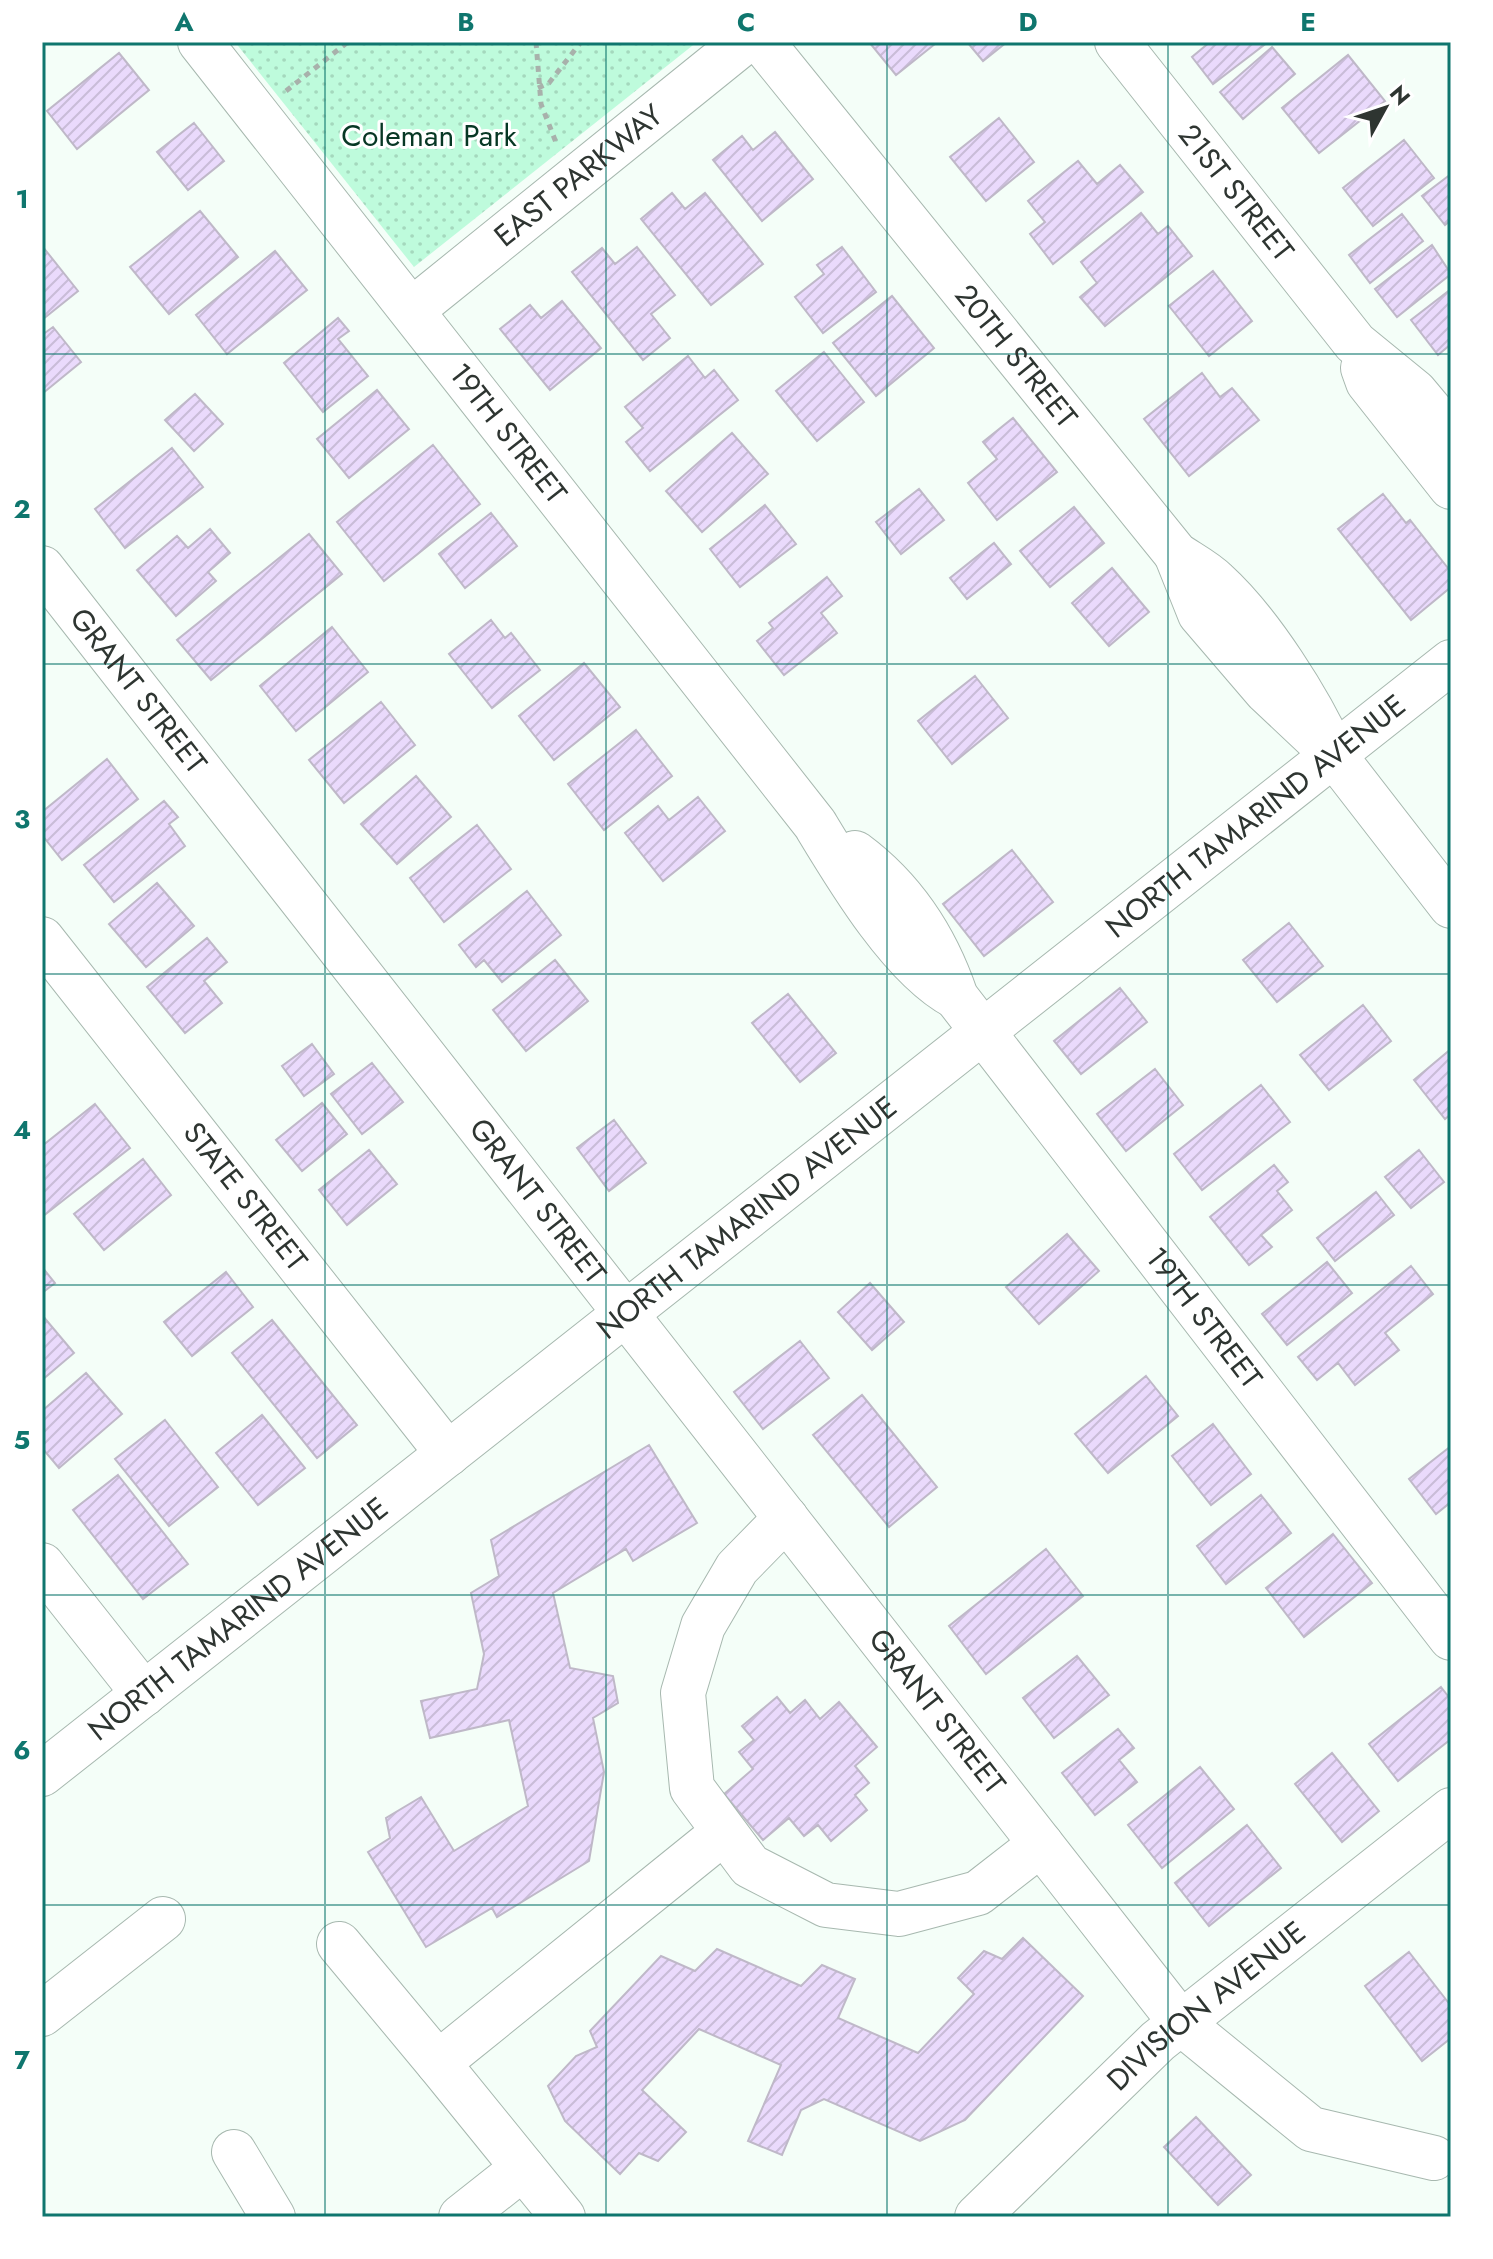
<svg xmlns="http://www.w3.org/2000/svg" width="1493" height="2259" viewBox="0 0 1493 2259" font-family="Jost,sans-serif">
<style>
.park{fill:url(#park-dots)}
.building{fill:url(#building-hatch);stroke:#bfb8c8;stroke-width:2}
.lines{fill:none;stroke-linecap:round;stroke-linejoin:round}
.minor-casing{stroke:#a7b8af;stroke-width:46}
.path{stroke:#a8b1ab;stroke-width:5;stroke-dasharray:6 6;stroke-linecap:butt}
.minor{stroke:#fff;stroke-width:44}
.grid{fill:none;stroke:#0f766e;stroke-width:2;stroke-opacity:0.55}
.labels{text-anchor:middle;stroke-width:6;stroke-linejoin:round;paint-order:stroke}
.park-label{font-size:30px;fill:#073724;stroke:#fff}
.street-label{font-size:30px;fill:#2e3531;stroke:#fff}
.neatline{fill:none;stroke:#0f766e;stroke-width:3}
.grid-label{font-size:26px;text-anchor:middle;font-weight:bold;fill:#0f766e}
</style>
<defs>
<pattern id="park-dots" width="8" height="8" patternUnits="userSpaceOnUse" patternTransform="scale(2)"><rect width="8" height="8" fill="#befbdc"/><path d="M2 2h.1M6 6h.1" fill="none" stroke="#a4d8bd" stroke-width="1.8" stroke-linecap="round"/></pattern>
<pattern id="building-hatch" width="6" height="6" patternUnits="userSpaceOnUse" patternTransform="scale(2)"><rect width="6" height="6" fill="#eadafc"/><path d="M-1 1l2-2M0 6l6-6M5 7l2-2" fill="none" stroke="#c9bcd8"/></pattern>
</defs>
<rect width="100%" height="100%" fill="#f4fef8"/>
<path class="park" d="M235,42H697L414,267Z"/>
<path class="building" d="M869,42H933L935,44L896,75Z
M967,42H1007L983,61Z
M1210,42H1268L1213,84L1192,57Z
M1272,47L1295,74L1243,119L1220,92Z
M119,53L149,90L77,149L47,111Z
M1348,55L1385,101L1319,153L1282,108Z
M999,118L1034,162L986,201L950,157Z
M194,123L224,161L188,190L157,152Z
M775,132L813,179L762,221L713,160L742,136L753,150Z
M1404,140L1434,178L1373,226L1343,188Z
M1078,161L1097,184L1120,165L1143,192L1053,264L1030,234L1045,222L1028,201Z
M1451,174V220L1445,225L1422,196Z
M672,193L685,209L705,193L763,264L711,305L641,219Z
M200,211L238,257L169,314L130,267Z
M1141,213L1158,234L1168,226L1192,256L1105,326L1080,297L1097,283L1081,262Z
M1402,214L1423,241L1370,283L1349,255Z
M1432,245L1451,274L1397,317L1375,289Z
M43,247L78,291L42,320V248Z
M637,247L675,295L651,314L670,338L643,360L572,272L602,248L615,264Z
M842,247L876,292L823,333L795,297L824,274L817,265Z
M275,251L307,290L227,354L196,315Z
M1213,271L1252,321L1209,356L1169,306Z
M1451,289V344L1438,355L1411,320Z
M892,296L934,348L876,396L833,343Z
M562,301L601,348L550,390L500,329L530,305L541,318Z
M338,318L349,331L338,339L368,376L323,412L284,363Z
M53,327L81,362L42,394V335Z
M824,352L864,402L817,441L776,391Z
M688,356L705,378L714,370L738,400L650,471L626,442L643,428L625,407Z
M1202,373L1220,397L1232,388L1259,420L1189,476L1144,419Z
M377,390L409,429L349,478L317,439Z
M195,394L223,424L194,451L165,420Z
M1013,418L1057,472L997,520L968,483L997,459L983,442Z
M732,433L768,474L702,532L666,491Z
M433,445L480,504L384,581L337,522Z
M172,448L203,487L125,548L95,509Z
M919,489L944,520L901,554L876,522Z
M1383,494L1406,523L1410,520L1451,572V587L1411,620L1338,529Z
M765,505L796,544L740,587L710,549Z
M1074,507L1104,543L1050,587L1020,551Z
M491,513L517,546L465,588L439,554Z
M210,529L230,553L208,572L216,581L176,616L137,570L177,536L188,548Z
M309,534L342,574L211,680L177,640Z
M994,543L1011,564L967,599L950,578Z
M1112,568L1149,612L1109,646L1072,603Z
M827,577L842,596L821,613L837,633L784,675L757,641L773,628L769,623Z
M491,620L505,638L511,633L540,670L492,708L449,654Z
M332,627L368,672L296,731L260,686Z
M584,663L620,707L554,760L519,716Z
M975,676L1008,718L952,764L918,721Z
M381,702L415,745L344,803L309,760Z
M636,730L672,776L604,830L568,784Z
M107,759L138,799L62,860L42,835V812Z
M416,776L451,817L397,864L361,824Z
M698,797L725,831L663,881L625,833L658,806L669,820Z
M164,801L178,817L169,824L185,846L114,902L84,865Z
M477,825L511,869L444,922L410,878Z
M1012,850L1053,902L984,956L943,904Z
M157,883L194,926L146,967L109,924Z
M527,891L561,935L502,982L484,960L476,967L459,945Z
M1289,923L1323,966L1277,1002L1243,960Z
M207,938L227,962L204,981L222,1003L185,1033L147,987Z
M555,960L588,1001L526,1051L493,1010Z
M1120,988L1147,1022L1081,1074L1054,1041Z
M788,994L836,1053L800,1082L752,1023Z
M1363,1005L1391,1041L1329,1090L1300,1055Z
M312,1044L334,1074L304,1096L282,1066Z
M1451,1049V1114L1445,1119L1414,1080Z
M372,1063L403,1102L362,1134L331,1094Z
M1155,1069L1183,1105L1126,1151L1097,1114Z
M1261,1085L1290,1122L1202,1190L1174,1154Z
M322,1103L347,1134L302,1171L276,1140Z
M95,1104L130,1148L42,1217V1146Z
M614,1120L646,1163L609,1191L577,1148Z
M369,1150L397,1184L347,1225L319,1190Z
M1419,1150L1444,1182L1411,1208L1385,1177Z
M143,1159L171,1195L104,1250L74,1214Z
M1274,1165L1288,1182L1277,1191L1292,1210L1261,1235L1272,1247L1249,1265L1210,1217Z
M1376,1192L1394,1215L1335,1261L1317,1238Z
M1067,1234L1099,1271L1039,1324L1006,1287Z
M1327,1262L1352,1293L1287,1345L1262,1314Z
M1411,1266L1433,1294L1385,1333L1399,1350L1355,1385L1338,1363L1317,1380L1298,1357Z
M42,1267L55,1283L42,1293Z
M226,1272L253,1307L192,1356L164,1322Z
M870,1283L904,1322L872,1350L838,1312Z
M42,1315L74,1353L42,1380Z
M272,1320L357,1425L317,1458L232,1353Z
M800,1341L829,1378L763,1429L734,1392Z
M86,1373L122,1414L59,1468L42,1448V1411Z
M1146,1376L1178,1416L1108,1473L1075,1434Z
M862,1395L937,1487L889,1527L813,1435Z
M262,1415L305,1468L258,1505L216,1453Z
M165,1420L218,1487L169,1526L115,1459Z
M1213,1424L1251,1474L1211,1505L1172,1456Z
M649,1445L697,1523L633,1561L626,1549L553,1593L570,1668L613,1676L618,1703L593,1718L604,1772L589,1861L497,1917L492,1908L426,1947L368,1852L390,1838L386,1818L421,1797L454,1851L528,1806L509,1720L430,1738L421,1701L477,1689L484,1654L471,1593L499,1576L491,1540Z
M1451,1446V1502L1436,1514L1409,1479Z
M118,1475L188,1564L143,1599L73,1510Z
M1261,1495L1291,1533L1226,1584L1197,1546Z
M1333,1534L1372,1583L1304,1637L1266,1588Z
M1046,1549L1083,1596L986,1674L949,1626Z
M1077,1656L1109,1695L1054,1738L1023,1698Z
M1441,1687L1451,1700V1739L1398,1781L1369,1744Z
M777,1697L790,1713L805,1700L820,1719L839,1702L877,1747L855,1766L869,1783L855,1795L867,1810L831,1841L818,1825L804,1836L789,1818L763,1840L724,1794L753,1769L739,1752L754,1740L742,1726Z
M1118,1729L1134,1748L1119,1760L1137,1782L1095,1815L1062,1773Z
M1332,1753L1379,1811L1342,1842L1295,1784Z
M1200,1767L1234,1809L1162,1868L1128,1825Z
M1247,1825L1281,1868L1209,1926L1175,1883Z
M1023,1938L1083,1996L965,2120L920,2141L824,2099L801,2110L782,2155L748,2141L781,2065L699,2029L642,2090L686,2132L658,2161L639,2153L620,2174L565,2121L548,2086L576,2056L597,2047L590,2031L661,1956L695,1971L717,1949L801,1986L822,1965L855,1979L838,2018L918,2053L974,1994L958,1978L984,1951L1002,1959Z
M1409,1952L1451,2006V2038L1422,2061L1365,1986Z
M1196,2117L1251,2175L1218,2205L1164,2147Z"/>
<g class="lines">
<g class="minor-casing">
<g id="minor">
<path id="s1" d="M200,42L815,824C847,877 901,968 956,997"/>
<path id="s2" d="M762,42L1176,554C1189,563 1205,571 1216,582C1260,622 1310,701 1334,755"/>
<path id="s3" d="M1117,42L1355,343L1415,392L1451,435"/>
<path id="s4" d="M412,310L744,42"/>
<path d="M1363,368L1368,382L1451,487"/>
<path d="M1176,554L1200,614L1266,691L1334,755L1451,906"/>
<path id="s5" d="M42,568L1181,2023L1311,2129L1434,2158"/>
<path id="s6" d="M855,853C905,890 936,938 956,997L1451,1638"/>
<path id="s7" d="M42,939L448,1454"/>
<path d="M786,1518L737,1568L703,1626L683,1693L692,1788L750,1866L826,1905L899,1914L978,1893L1041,1844"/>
<path d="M42,1565L144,1694"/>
<path id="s8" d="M42,1774L1451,662"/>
<path d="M339,1944L438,2063"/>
<path d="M42,2014L163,1919"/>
<path d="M234,2152L273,2217"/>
<path d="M461,2217L523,2168"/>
<path d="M563,2217L438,2063L724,1832"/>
<path id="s9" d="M977,2217L1158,2041L1451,1810"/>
</g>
</g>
<path class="path" d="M536,42L541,104L557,145
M538,88L549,83L581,42
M286,91L348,42"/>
<use href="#minor" class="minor"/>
</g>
<path class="grid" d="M325,42V2217M606,42V2217M887,42V2217M1168,42V2217M42,354H1451M42,664H1451M42,974H1451M42,1285H1451M42,1595H1451M42,1905H1451"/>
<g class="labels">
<g class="park-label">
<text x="429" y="146">Coleman Park</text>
</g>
<g class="street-label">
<text dy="10" stroke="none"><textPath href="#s4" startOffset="214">EAST PARKWAY</textPath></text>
<text dy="10" stroke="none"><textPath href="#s3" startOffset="192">21ST STREET</textPath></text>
<text dy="10" stroke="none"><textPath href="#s2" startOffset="404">20TH STREET</textPath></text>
<text dy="10" stroke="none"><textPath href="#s1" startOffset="498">19TH STREET</textPath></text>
<text dy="10" stroke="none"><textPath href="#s5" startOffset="156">GRANT STREET</textPath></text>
<text dy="10" stroke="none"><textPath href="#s8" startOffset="1546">NORTH TAMARIND AVENUE</textPath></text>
<text dy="10" stroke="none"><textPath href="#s7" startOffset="328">STATE STREET</textPath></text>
<text dy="10" stroke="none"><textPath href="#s5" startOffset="804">GRANT STREET</textPath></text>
<text dy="10" stroke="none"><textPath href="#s8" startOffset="898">NORTH TAMARIND AVENUE</textPath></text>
<text dy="10" stroke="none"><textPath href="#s6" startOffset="584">19TH STREET</textPath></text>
<text dy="10" stroke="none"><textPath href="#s8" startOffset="250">NORTH TAMARIND AVENUE</textPath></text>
<text dy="10" stroke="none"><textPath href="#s5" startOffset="1452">GRANT STREET</textPath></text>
<text dy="10" stroke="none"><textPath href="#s9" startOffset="312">DIVISION AVENUE</textPath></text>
</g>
</g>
<rect width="1493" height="2259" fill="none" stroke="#ffffff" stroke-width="88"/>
<g transform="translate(1385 108) rotate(50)" stroke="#ffffff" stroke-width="6" paint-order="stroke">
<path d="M0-6L14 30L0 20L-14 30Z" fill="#2e3531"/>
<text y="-12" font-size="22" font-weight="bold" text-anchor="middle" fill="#2e3531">N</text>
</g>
<rect x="44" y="44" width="1405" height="2171" class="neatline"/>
<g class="grid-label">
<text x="184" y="31">A</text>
<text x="466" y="31">B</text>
<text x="746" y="31">C</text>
<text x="1028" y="31">D</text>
<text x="1308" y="31">E</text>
<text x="22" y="208">1</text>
<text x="22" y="518">2</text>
<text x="22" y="828">3</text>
<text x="22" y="1139">4</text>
<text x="22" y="1449">5</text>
<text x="22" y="1759">6</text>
<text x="22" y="2069">7</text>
</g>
</svg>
